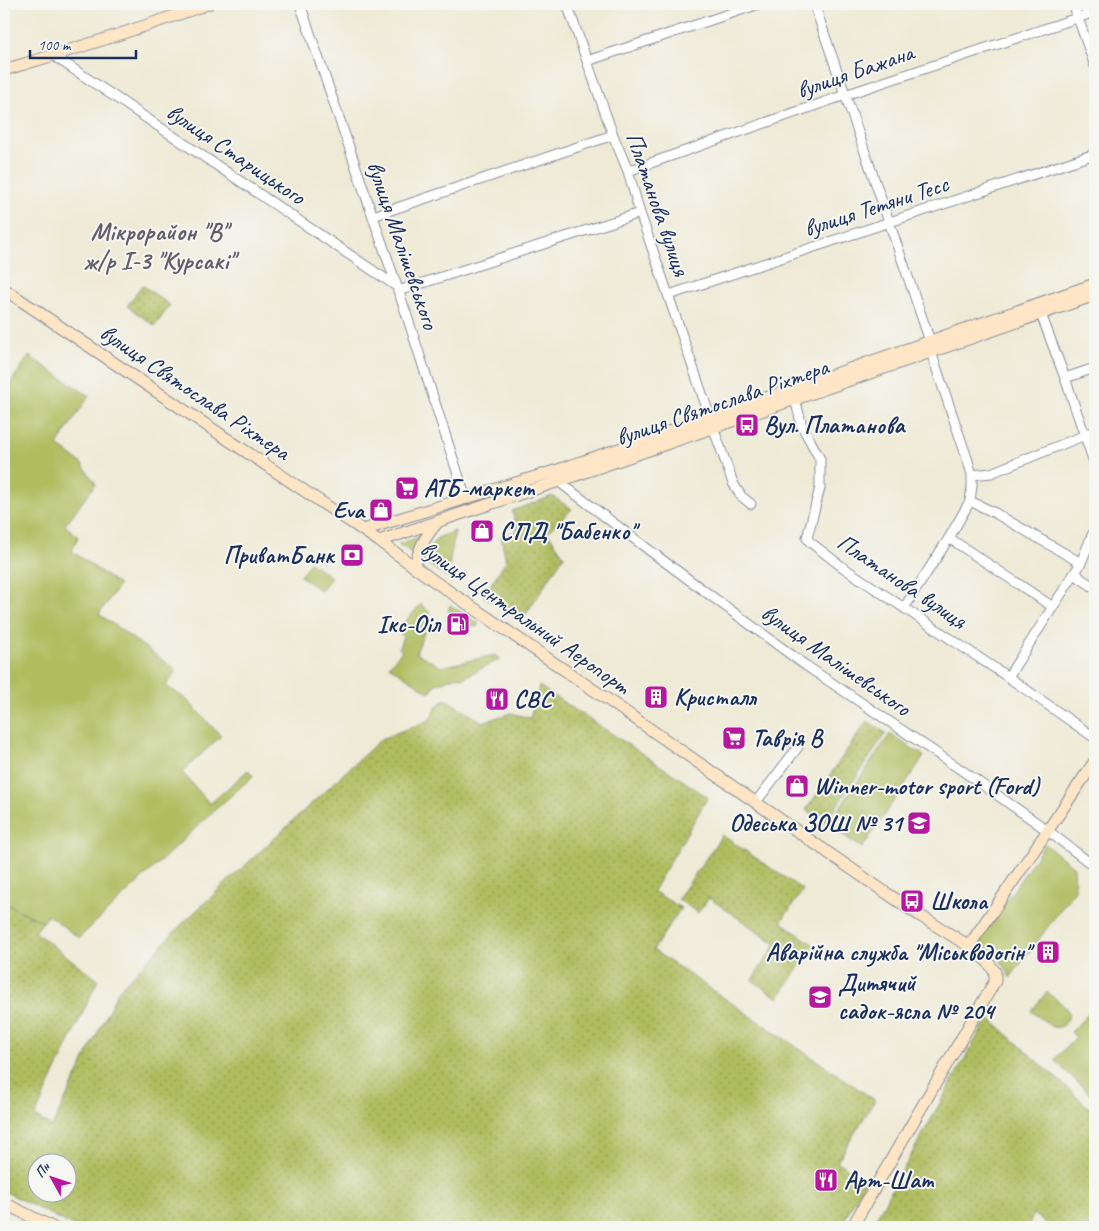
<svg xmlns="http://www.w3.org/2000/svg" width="1099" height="1231" viewBox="0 0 1099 1231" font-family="Caveat,sans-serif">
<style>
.green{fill:#afbd5f;stroke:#65765e}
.park{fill:url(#park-dots);stroke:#65765e;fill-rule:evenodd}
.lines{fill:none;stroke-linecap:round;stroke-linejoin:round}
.street-casing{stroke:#848c9a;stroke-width:11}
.secondary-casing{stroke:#848c9a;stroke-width:13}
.street{stroke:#fff;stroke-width:9}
.secondary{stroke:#fde5c5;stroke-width:11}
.labels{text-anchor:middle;stroke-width:4;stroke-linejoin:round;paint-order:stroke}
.street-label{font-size:24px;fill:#1b2f5e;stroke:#f6f6f2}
.poi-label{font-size:24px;font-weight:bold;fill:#1b2f5e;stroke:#f6f6f2;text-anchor:start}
.neighbourhood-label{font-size:25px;font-weight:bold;fill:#625f6a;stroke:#f6f6f2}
</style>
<defs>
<pattern id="park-dots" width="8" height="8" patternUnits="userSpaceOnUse" patternTransform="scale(1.25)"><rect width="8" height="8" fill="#afbd5f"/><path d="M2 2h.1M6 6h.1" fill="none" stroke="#8e9a52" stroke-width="1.8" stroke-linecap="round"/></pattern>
</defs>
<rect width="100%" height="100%" fill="#f6f6f2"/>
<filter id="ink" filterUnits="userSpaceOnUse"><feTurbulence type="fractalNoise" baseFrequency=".02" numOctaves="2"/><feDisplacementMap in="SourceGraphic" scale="10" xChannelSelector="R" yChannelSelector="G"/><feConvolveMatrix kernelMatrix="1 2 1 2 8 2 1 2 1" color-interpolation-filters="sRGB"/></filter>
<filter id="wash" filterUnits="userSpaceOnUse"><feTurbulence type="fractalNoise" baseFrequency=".0096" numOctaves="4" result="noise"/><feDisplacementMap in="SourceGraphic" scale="20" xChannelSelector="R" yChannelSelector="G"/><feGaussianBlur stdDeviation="1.12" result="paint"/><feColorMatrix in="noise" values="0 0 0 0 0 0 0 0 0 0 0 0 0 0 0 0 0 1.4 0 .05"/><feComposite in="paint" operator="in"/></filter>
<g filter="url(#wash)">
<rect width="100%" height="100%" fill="#eeead6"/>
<path class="green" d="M29,356L89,396L57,445L81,463L96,484L65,525L78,537L72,551L119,585L99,614L176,670L166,686L186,699L221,736L182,772L210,804L248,770L253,776L215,810L79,938L48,915L43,922L4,903V392Z
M455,531L447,577L428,564L426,558L428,550L437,538Z
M422,536L413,554L398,544Z
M310,562L331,577L321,591L300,576Z
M421,604L430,613L429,620L416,653L426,658L441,667L494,655L500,659L463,678L458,676L434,685L430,693L389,666L402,651L399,648L403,636L397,631Z
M450,605L478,623V626L475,627C465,623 455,617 448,610Z
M890,734L924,756L862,848L828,825Z
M1045,844L1074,867L1075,890L1010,978C1005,961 992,952 978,942Z
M1047,992C1055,999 1076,1010 1066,1022C1063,1027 1058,1028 1052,1027L1031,1011Z
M1095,1007V1099L1054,1060L1076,1037L1071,1032Z"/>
<path class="park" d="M142,285L170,305L155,326L127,306Z
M552,496L572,509L547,532L564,556L522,620L483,596L506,561L501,537L517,531L512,511Z
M539,686L708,797L653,891L681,908L653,950L875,1100L837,1162L866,1180L840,1227H75L4,1191V903L43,922L35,932L98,980L35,1116L52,1127L118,991L183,923L381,739L429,720L437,706L445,699L483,722L511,713L530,718ZM38,1164H68V1194H38Z
M867,721L886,733L825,823L806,810Z
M722,835L803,890L781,922L814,945L778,998L752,980L776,944L709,898L698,913L678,899Z
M988,1017L1095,1113V1227H1050L1033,1214L1028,1227H871Z"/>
</g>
<g filter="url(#ink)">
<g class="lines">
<g class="street-casing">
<path id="street" d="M300,4L406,313L466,499
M567,4L613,135L628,171L640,213L710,417
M814,4L930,341
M1073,4L1095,66
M54,56L396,286
M587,61L759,4
M628,171L845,95L1095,12
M373,216L613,135
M398,291L640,213
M669,295L1095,154
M1041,314L1065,378
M1095,368L1065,378L1095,465
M795,399L802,426L820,459V488L807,538L810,542L841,566L1008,677L1095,738
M713,427L733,483L741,496L751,504
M972,475L991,473L1095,431
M558,481L661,559L805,665L960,769L1047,830L1095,867
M970,501L995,513L1081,563
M949,538L1053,607
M1076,572L1080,578L1095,588
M904,608L949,538L970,501L972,486V475L968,461L931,352
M1008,677L1081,563L1095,528
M756,802L798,747"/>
</g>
<g class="secondary-casing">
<path id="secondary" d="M4,70C73,50 141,28 208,4
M4,289L379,541L434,581L601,695L879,888L919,915L969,946L988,962L995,972V981L852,1227
M363,530L561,469L1095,284
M379,541L565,479L1095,295
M414,567C421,546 423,539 437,523
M969,946L1095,761
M4,1203L52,1227"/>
</g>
<use href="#street" class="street"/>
<use href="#secondary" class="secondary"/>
</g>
</g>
<defs>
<g id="bus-square" transform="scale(1.25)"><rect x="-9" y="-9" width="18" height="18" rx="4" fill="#b5179e" stroke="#f6f6f2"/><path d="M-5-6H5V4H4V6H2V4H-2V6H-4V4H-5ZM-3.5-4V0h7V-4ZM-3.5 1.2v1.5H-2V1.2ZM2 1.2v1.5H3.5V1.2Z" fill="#fff"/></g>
<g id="supermarket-square" transform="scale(1.25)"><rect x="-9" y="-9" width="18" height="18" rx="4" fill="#b5179e" stroke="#f6f6f2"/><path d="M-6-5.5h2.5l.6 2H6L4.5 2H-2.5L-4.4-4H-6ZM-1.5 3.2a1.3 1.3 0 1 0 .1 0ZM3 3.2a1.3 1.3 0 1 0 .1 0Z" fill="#fff"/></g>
<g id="shop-square" transform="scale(1.25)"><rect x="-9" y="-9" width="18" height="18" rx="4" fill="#b5179e" stroke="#f6f6f2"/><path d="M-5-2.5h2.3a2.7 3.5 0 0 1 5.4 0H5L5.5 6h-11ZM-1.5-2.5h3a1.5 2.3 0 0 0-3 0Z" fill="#fff"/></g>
<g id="bank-square" transform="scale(1.25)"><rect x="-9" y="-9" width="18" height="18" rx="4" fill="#b5179e" stroke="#f6f6f2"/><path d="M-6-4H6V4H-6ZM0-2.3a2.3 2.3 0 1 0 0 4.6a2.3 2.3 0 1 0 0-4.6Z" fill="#fff"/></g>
<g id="fuel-square" transform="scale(1.25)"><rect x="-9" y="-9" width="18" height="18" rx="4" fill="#b5179e" stroke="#f6f6f2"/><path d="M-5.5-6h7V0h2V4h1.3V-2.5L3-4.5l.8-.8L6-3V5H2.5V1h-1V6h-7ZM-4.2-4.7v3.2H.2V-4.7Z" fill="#fff"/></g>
<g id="building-square" transform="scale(1.25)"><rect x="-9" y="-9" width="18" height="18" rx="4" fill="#b5179e" stroke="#f6f6f2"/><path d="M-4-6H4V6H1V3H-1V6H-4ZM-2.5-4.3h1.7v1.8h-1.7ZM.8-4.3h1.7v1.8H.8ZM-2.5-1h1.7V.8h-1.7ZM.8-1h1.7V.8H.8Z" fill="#fff"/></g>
<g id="restaurant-square" transform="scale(1.25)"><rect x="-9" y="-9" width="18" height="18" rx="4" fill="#b5179e" stroke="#f6f6f2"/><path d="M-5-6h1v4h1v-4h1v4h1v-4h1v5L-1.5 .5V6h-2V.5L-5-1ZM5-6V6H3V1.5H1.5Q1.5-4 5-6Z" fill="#fff"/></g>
<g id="school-square" transform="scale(1.25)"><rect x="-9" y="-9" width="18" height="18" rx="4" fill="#b5179e" stroke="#f6f6f2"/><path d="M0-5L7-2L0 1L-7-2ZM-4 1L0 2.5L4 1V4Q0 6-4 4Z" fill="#fff"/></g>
</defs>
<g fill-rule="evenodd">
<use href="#bus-square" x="747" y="425"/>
<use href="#supermarket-square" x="407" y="488"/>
<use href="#shop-square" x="381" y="510"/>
<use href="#shop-square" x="482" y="531"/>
<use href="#bank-square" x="352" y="555"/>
<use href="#fuel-square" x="458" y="624"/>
<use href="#building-square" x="656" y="697"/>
<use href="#restaurant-square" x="497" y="699"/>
<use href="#supermarket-square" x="734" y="738"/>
<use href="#shop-square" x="797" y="786"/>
<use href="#school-square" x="919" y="823"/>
<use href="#bus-square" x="912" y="901"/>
<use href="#building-square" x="1048" y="952"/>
<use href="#school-square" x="820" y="997"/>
<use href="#restaurant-square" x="826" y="1180"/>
</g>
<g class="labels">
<g class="street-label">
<text transform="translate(855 71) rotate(-19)" y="8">вулиця Бажана</text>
<text transform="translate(236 154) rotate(34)" y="8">вулиця Старицького</text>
<text transform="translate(658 204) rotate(71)" y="8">Платанова вулиця</text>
<text transform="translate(876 206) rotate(-18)" y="8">вулиця Тетяни Тесс</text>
<text transform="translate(403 245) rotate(71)" y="8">вулиця Малішевського</text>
<text transform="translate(195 392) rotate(34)" y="8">вулиця Святослава Ріхтера</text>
<text transform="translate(722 402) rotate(-19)" y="8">вулиця Святослава Ріхтера</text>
<text transform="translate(902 581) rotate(34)" y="8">Платанова вулиця</text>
<text transform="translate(525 617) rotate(35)" y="8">вулиця Центральний Аеропорт</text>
<text transform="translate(836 660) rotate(35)" y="8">вулиця Малішевського</text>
</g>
<g class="poi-label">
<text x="764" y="433">Вул. Платанова</text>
<text x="424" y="496">АТБ-маркет</text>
<text x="364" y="518" text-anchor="end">Eva</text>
<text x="500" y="539">СПД "Бабенко"</text>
<text x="334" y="563" text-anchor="end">ПриватБанк</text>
<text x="440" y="632" text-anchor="end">Ікс-Оіл</text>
<text x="674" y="705">Кристалл</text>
<text x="514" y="707">СВС</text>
<text x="752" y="746">Таврія В</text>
<text x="814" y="794">Winner-motor sport (Ford)</text>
<text x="902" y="831" text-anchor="end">Одеська ЗОШ № 31</text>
<text x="930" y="909">Школа</text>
<text x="1030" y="960" text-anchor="end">Аварійна служба "Міськводогін"</text>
<text x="838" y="991">Дитячий<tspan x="838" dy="28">садок-ясла № 204</tspan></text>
<text x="844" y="1188">Арт-Шат</text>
</g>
<g class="neighbourhood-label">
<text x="159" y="240">Мікрорайон "В"<tspan x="159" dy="29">ж/р I-3 "Курсакі"</tspan></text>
</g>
</g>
<rect width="1099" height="1231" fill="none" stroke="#f6f6f2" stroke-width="20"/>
<g transform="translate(52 1178) rotate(310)"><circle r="24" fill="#f6f6f2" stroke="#9ea6b7"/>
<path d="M0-4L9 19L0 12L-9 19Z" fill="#b5179e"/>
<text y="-8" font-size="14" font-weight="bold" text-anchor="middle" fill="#1b2f5e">Пн</text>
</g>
<path d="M30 50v8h106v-8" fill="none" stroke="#1b2f5e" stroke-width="2.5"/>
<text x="38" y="50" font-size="15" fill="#1b2f5e" stroke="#f6f6f2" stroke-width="4" paint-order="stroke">100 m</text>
</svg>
